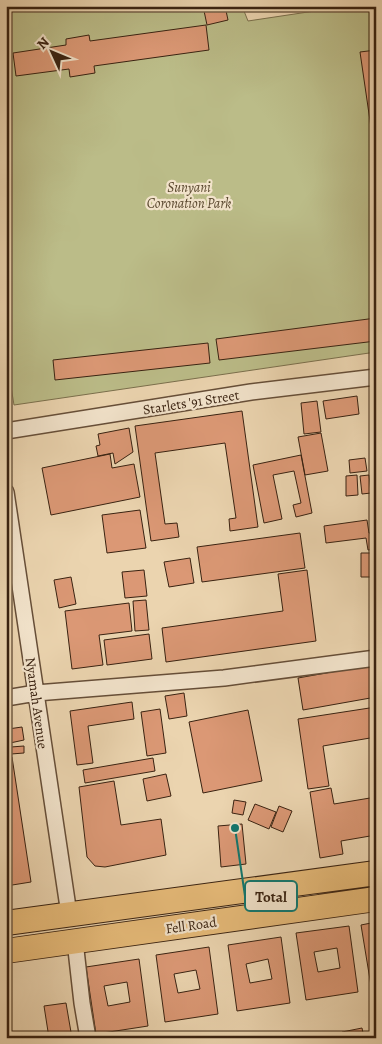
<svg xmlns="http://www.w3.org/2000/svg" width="382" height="1044" viewBox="0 0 382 1044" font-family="Alegreya,serif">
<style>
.green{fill:#bbbc88;stroke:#7a6f4c}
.building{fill:#db9875;stroke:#392211;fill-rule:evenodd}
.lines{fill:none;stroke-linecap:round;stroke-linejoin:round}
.street-casing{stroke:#664e38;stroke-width:18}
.primary-casing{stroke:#392211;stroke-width:26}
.street{stroke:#f2e3cb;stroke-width:15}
.primary{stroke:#e6ba78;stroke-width:24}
.labels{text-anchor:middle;stroke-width:4.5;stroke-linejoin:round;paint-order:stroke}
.park-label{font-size:14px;font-style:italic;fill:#5a482f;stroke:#f2e3cb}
.street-label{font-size:14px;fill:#392211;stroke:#f2e3cb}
.leader{fill:none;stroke:#0f766e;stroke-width:2}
.callout-dot{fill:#0f766e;stroke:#f2e3cb;stroke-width:2}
.callout{fill:#f2e3cb;stroke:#0f766e;stroke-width:2}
.callout-label{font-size:15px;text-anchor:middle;font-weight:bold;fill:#392211}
</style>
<rect width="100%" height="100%" fill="#ebd4af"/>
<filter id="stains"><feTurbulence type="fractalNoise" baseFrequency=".004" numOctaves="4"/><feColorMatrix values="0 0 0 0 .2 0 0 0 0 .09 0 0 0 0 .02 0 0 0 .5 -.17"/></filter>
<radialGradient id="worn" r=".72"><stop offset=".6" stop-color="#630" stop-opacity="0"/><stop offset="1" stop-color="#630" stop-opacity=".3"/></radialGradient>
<path class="green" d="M6,6H242L248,21L348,6H376V352L14,405L6,356Z"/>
<path class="building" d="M203,6H225L228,20L207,25Z
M206,25L209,50L94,66L95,73L70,77L69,69L16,76L13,53L66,45V39L89,35L90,41Z
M376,50V162L360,52Z
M376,318V341L219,360L216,339Z
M208,343L210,363L55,380L53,360Z
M357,396L359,414L326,419L323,401Z
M317,401L321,432L304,434L301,403Z
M376,402V438L371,403Z
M242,411L258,527L230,531L229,519L236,518L225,443L155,453L165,524L177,523L179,537L151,541L135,426Z
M129,428L133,452L115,464L113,453L98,456L96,446L100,445L98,434Z
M321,433L328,471L305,475L298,437Z
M110,454L112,468L134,464L140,497L51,515L42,468Z
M301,455L312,513L296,517L293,505L301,503L294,471L273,475L282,519L264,523L253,465Z
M365,458L367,471L350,473L349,460Z
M357,475L358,495L346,496V476Z
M369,475L371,493L362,494L360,476Z
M140,510L146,548L107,553L102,515Z
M367,520L369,533H375L376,549L368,550L366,538L326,543L324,526Z
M300,533L305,568L202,582L197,547Z
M361,553H376L375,577H361Z
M190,558L194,583L169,587L164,562Z
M144,570L147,596L125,598L122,572Z
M307,570L316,641L166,662L162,628L283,611L278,574Z
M71,577L76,604L59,608L54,580Z
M146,600L149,630L135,631L133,601Z
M129,603L132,631L99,635L103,665L72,669L65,611Z
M149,634L152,659L107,665L104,640Z
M376,664V697L303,710L298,678Z
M184,693L187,716L169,719L165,696Z
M132,702L134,719L88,726L93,763L77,765L70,711Z
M376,707V737L323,746L329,786L308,789L298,719Z
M160,709L166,753L147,756L141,712Z
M248,710L262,781L203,793L189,722Z
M22,727L24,740L10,743L8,729Z
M24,746V753L11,754V747Z
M12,757L31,882L6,886V758Z
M153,758L155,771L85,783L83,770Z
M166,774L171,796L147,801L143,779Z
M114,781L121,825L161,819L166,855L105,867L95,866L87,857L79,787Z
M331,788L334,804L376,797V835L341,841L343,854L320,858L310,792Z
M234,800L246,802L243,815L232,813Z
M255,804L276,812L269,829L248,820Z
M279,806L292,811L283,832L271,827Z
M242,824L246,864L221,867L218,826Z
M376,922V992H372L361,925Z
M349,926L358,992L306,1000L296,933ZM337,948L340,968L318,972L314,952Z
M281,937L290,1003L237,1011L228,945ZM268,959L272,979L250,983L246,964Z
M209,947L218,1014L165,1022L156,955ZM196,970L200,989L178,993L174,974Z
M139,959L148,1026L96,1034L86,967ZM127,982L130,1002L108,1006L104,986Z
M6,977L11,1003L6,1004Z
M66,1003L72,1038H49L44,1006Z
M362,1028L364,1038H343L342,1032Z"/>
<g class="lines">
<g class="street-casing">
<path id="street" d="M6,431L251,392L376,377
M6,492L69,914
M6,698L36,693L224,678L376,658
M75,941L82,1003L88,1038"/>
</g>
<g class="primary-casing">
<path id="primary" d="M6,923L376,873
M6,951L376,899"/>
</g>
<use href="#street" class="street"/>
<use href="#primary" class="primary"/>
</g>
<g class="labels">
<g class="park-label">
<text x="189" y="192">Sunyani<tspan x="189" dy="16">Coronation Park</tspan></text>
</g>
<g class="street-label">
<text transform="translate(191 402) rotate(-9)" y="5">Starlets '91 Street</text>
<text transform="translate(37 703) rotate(82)" y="5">Nyamah Avenue</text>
<text transform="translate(191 925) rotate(-8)" y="5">Fell Road</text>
</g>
</g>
<path class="leader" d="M235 828L245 896"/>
<circle class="callout-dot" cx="235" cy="828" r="5"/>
<rect class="callout" x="245" y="881" width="52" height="30" rx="5"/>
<g class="callout-label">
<text x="271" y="902">Total</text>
</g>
<rect width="382" height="1044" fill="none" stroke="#ebd4af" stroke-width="25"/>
<rect x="8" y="8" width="367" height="1029" fill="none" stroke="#392211" stroke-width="2.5"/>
<rect x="12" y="12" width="357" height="1019" fill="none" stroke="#392211"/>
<g transform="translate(52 52) rotate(314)" stroke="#f2e3cb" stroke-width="4" paint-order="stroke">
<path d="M0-4L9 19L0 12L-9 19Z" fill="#392211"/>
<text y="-8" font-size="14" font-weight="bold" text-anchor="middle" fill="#392211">N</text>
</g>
<rect width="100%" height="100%" filter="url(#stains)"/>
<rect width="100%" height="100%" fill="url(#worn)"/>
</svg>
